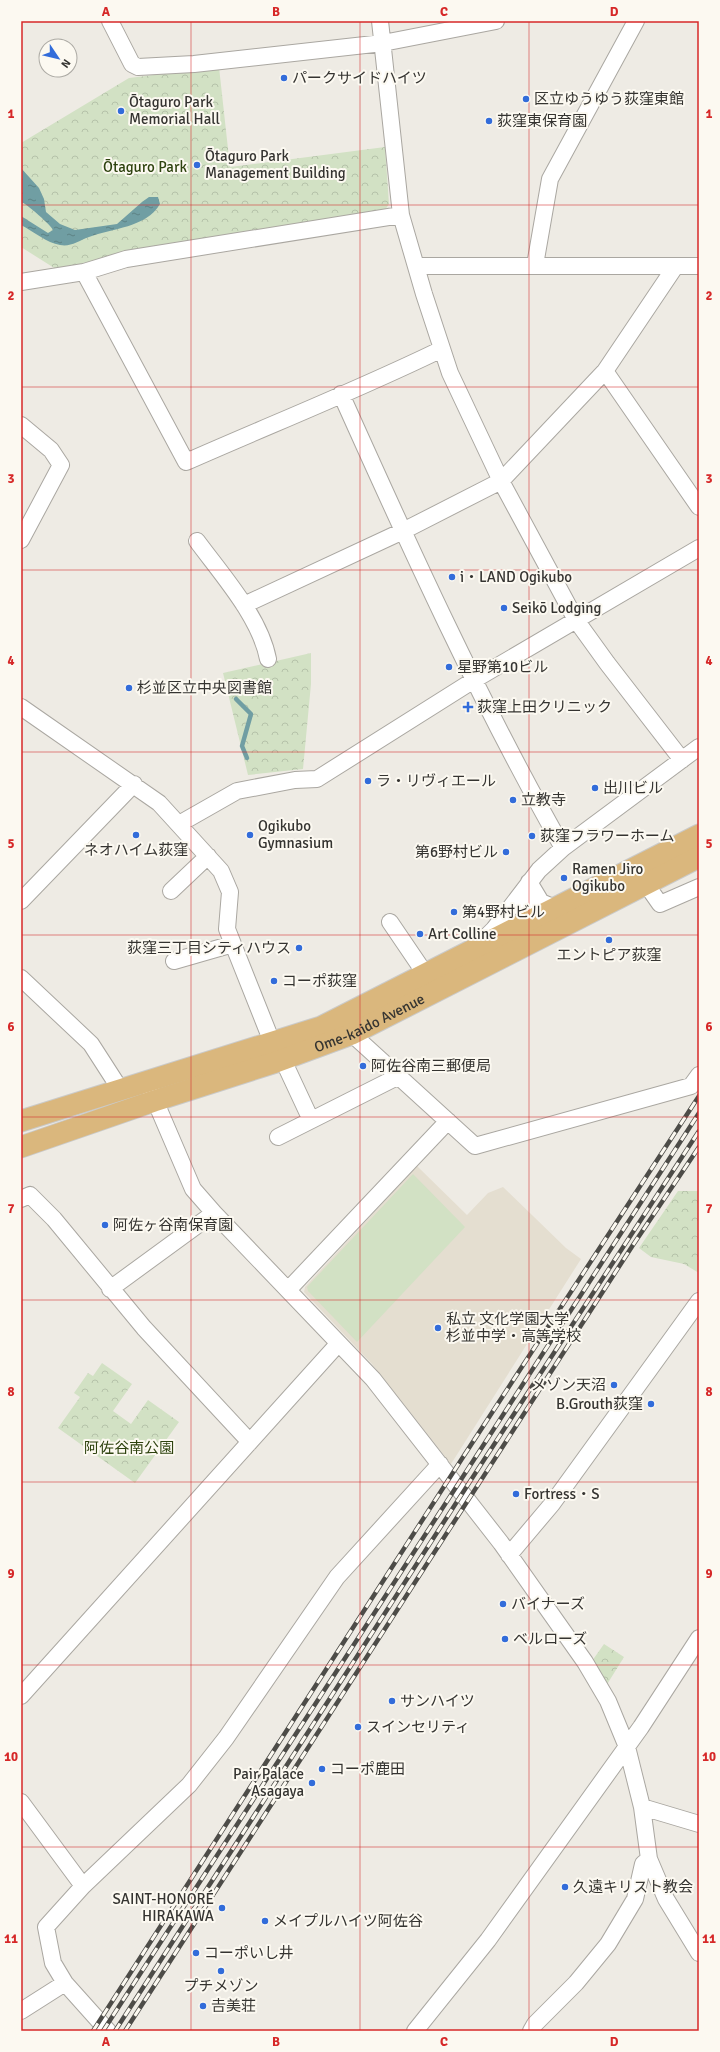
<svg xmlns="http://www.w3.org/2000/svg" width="720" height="2052" viewBox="0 0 720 2052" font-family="Signika,'Noto Sans JP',sans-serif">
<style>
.built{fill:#e4ded0}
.grass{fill:#d2e1c4}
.park{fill:url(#park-crowns)}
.water{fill:url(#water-ripples)}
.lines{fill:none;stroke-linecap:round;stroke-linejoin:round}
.stream{stroke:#709ea3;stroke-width:4.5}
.minor-casing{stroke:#aaa7a1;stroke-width:18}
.major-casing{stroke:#cacac9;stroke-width:23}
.minor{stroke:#fff;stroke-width:16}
.major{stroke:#dab77d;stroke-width:21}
.rail-casing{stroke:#4d4c48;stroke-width:4.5}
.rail{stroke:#fcf9f1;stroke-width:3;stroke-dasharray:9;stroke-linecap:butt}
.grid{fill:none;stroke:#d62828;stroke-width:1;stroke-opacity:0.55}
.poi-dot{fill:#326cda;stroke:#fcf9f1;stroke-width:1.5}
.labels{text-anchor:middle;stroke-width:4;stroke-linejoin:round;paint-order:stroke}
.poi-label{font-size:15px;fill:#353431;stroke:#fcf9f1;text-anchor:start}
.park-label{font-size:15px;fill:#2e430f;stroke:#fcf9f1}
.street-label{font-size:15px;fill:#353431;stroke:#fcf9f1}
.neatline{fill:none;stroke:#d62828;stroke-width:1.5}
.grid-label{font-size:13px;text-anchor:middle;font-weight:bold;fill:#d62828}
</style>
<defs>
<pattern id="park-crowns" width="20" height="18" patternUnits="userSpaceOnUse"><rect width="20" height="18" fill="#d2e1c4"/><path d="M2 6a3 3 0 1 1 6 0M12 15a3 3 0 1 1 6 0" fill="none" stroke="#b5c2a9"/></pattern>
<pattern id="water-ripples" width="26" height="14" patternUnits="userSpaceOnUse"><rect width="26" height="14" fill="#709ea3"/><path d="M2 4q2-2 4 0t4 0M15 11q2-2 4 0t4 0" fill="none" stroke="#5d8285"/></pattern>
</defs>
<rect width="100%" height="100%" fill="#eeebe4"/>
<path class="built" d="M417,1166L467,1215L488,1193L503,1187L566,1248L581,1259L451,1464L372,1364L304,1292L305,1287Z"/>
<path class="grass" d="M413,1174L465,1227L357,1342L308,1291L307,1287Z"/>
<path class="park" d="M219,67L230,167L385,147L389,204L385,210L83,263L59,271L21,247V143L129,78Z
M311,653V684L303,769L248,775L223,673Z
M678,1191H699V1273L684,1264L651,1257L639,1248Z
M102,1363L132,1384L113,1411L131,1424L148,1400L179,1422L135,1483L58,1428L80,1397L74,1393L88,1373L93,1376Z
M604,1644L624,1657L606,1686L592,1661Z"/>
<path class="water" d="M21,168L39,188L44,199L46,212L60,224L75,230L117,224L142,202L149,197H158L160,204C146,228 112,228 89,237C78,241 71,247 60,245C47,243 33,231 21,225V216L48,233L53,230C52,226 26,203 21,202Z"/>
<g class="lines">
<path class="stream" d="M236,699L251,714L242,746L247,758"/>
<g class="minor-casing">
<path id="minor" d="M110,21L132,64L138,67L194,64L383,43L496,21
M380,21L401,215L424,294L450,373L501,481L576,620L607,663L682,760
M535,265L550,179L636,21
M417,266H699
M84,272L186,462C272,424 358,390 442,349
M21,282L84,272L126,259L401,215
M605,371L699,507
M341,394C410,548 480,702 563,848
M21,425L51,450L61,465L21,540
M197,541C222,575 260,617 268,659
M244,605L403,531L501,481L605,371L675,267
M21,707L159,803L221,871L230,892L227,929L272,1042
M179,824L237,791L295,780L317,779L474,680L699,548
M529,882L541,902L555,908
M529,884L526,905L529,915L545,921
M646,884L660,904L699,887
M171,891L208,856
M21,901L134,784
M390,922L426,975
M481,942L494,929L539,870L563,848L699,747
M174,961L233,944
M21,978L91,1044L120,1089
M352,1034L475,1146L691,1086L699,1075
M283,1060L311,1120
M151,1091L193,1189L214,1213L373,1379L501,1543L585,1662L608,1701L627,1747L642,1807L649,1859L666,1899L699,1953
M278,1137L399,1076
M21,1199L30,1195L54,1219L144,1328L250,1442
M110,1289L214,1213
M288,1290L448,1121
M509,1555L552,1504L699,1301
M21,1696L338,1344
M21,1802L83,1886
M642,1807L699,1824
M21,2011L65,1983
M108,2031L65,1983L53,1963L46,1927L83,1886L189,1785L226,1738L337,1577L440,1464
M415,2031L488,1940L641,1727L699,1638
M531,2031L535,2024L576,1983L608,1944L635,1899L643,1864L649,1859"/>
</g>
<g class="major-casing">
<g id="major">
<path d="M21,1121L321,1027L699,835"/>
<path id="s1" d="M21,1147L154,1101L276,1062L352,1034L699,857"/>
</g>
</g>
<use href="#minor" class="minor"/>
<use href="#major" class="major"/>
<g class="rail-casing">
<path id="rail" d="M93,2031L465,1454L699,1096
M103,2031L699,1113
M115,2031L480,1466L699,1131
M125,2031L633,1245L699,1147"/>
</g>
<use href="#rail" class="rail"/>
</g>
<path class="grid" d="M191,21V2031M360,21V2031M529,21V2031M21,205H699M21,387H699M21,570H699M21,752H699M21,935H699M21,1117H699M21,1300H699M21,1482H699M21,1665H699M21,1847H699"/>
<g class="poi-dot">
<circle cx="284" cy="78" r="4"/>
<circle cx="526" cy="99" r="4"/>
<circle cx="121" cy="111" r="4"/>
<circle cx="489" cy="121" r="4"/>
<circle cx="197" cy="165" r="4"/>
<circle cx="452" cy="577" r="4"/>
<circle cx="504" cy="608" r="4"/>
<circle cx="449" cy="667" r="4"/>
<circle cx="129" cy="688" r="4"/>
<path d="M466 701h4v4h4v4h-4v4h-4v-4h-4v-4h4z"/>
<circle cx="368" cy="781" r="4"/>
<circle cx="595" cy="788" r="4"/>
<circle cx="513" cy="800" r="4"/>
<circle cx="136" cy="835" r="4"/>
<circle cx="250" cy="835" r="4"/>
<circle cx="532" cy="836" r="4"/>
<circle cx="506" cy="852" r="4"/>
<circle cx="564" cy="878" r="4"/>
<circle cx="454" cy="912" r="4"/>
<circle cx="420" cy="934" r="4"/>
<circle cx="609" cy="940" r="4"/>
<circle cx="299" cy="948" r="4"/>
<circle cx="274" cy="981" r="4"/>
<circle cx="363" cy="1066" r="4"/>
<circle cx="105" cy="1225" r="4"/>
<circle cx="438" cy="1328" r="4"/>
<circle cx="614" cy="1385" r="4"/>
<circle cx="651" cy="1404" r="4"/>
<circle cx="516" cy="1494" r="4"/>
<circle cx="503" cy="1604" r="4"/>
<circle cx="505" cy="1639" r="4"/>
<circle cx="392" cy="1701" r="4"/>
<circle cx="358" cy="1727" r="4"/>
<circle cx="322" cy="1769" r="4"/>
<circle cx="312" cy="1783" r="4"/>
<circle cx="565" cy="1887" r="4"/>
<circle cx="222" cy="1908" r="4"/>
<circle cx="265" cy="1921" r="4"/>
<circle cx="196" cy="1953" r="4"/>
<circle cx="221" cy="1971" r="4"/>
<circle cx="203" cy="2006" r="4"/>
</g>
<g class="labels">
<g class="poi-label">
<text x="292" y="83">パークサイドハイツ</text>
<text x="534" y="104">区立ゆうゆう荻窪東館</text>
<text x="129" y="107">Ōtaguro Park<tspan x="129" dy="17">Memorial Hall</tspan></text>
<text x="497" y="126">荻窪東保育園</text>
<text x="205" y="161">Ōtaguro Park<tspan x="205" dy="17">Management Building</tspan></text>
<text x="460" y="582">i・LAND Ogikubo</text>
<text x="512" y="613">Seikō Lodging</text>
<text x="457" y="672">星野第10ビル</text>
<text x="137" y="693">杉並区立中央図書館</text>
<text x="477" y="712">荻窪上田クリニック</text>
<text x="376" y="786">ラ・リヴィエール</text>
<text x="603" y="793">出川ビル</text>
<text x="521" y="805">立教寺</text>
<text x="258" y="831">Ogikubo<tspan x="258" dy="17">Gymnasium</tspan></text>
<text x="540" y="841">荻窪フラワーホーム</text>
<text x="136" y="855" text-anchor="middle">ネオハイム荻窪</text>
<text x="498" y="857" text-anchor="end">第6野村ビル</text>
<text x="572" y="874">Ramen Jiro<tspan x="572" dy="17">Ogikubo</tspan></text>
<text x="462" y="917">第4野村ビル</text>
<text x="428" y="939">Art Colline</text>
<text x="291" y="953" text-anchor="end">荻窪三丁目シティハウス</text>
<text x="609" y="960" text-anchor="middle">エントピア荻窪</text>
<text x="282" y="986">コーポ荻窪</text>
<text x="371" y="1071">阿佐谷南三郵便局</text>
<text x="113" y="1230">阿佐ヶ谷南保育園</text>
<text x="446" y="1324">私立 文化学園大学<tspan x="446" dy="17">杉並中学・高等学校</tspan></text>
<text x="606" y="1390" text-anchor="end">メゾン天沼</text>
<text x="643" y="1409" text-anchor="end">B.Grouth荻窪</text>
<text x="524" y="1499">Fortress・S</text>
<text x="511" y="1609">バイナーズ</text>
<text x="513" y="1644">ベルローズ</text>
<text x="400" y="1706">サンハイツ</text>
<text x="366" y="1732">スインセリティ</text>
<text x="330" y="1774">コーポ鹿田</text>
<text x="304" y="1779" text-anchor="end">Pair Palace<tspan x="304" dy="17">Asagaya</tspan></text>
<text x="573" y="1892">久遠キリスト教会</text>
<text x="214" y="1904" text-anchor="end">SAINT-HONORÉ<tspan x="214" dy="17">HIRAKAWA</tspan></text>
<text x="273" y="1926">メイプルハイツ阿佐谷</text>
<text x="204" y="1958">コーポいし井</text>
<text x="221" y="1991" text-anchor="middle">プチメゾン</text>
<text x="211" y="2011">𠮷美荘</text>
</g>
<g class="park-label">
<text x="145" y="172">Ōtaguro Park</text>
<text x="129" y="1453">阿佐谷南公園</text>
</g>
<g class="street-label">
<text dy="5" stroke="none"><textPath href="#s1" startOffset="370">Ome-kaido Avenue</textPath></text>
</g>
</g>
<rect width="720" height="2052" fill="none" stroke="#fcf9f1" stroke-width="44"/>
<g transform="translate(58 58) rotate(125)"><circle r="19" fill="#fcf9f1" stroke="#acaaa4"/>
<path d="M0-3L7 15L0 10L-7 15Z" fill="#326cda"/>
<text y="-6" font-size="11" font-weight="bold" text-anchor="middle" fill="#353431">N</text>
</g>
<rect x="22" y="22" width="676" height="2008" class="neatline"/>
<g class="grid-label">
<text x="106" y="16">A</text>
<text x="276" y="16">B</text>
<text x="444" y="16">C</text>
<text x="614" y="16">D</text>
<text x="11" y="118">1</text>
<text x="709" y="118">1</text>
<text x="11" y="300">2</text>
<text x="709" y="300">2</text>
<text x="11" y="483">3</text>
<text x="709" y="483">3</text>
<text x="11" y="665">4</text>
<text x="709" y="665">4</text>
<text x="11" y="848">5</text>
<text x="709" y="848">5</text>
<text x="11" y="1031">6</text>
<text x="709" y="1031">6</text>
<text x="11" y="1213">7</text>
<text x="709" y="1213">7</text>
<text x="11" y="1396">8</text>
<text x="709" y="1396">8</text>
<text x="11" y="1578">9</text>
<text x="709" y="1578">9</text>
<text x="11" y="1761">10</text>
<text x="709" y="1761">10</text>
<text x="11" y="1943">11</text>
<text x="709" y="1943">11</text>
<text x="106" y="2046">A</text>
<text x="276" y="2046">B</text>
<text x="444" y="2046">C</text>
<text x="614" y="2046">D</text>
</g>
</svg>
